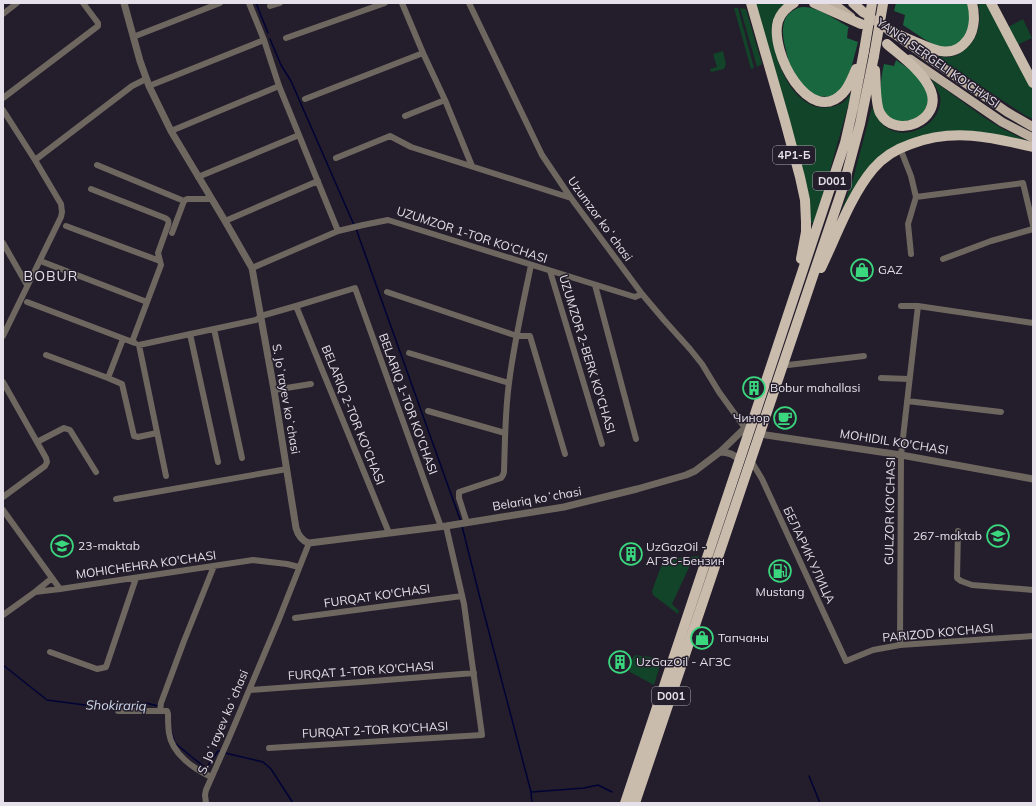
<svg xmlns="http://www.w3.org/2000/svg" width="1036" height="806" viewBox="0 0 1036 806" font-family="Mulish,sans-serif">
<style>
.green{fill:#124429}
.forest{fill:#19673f}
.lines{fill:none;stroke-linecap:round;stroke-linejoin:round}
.stream{stroke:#000336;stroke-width:1.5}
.minor{stroke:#6d6760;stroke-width:6}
.tertiary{stroke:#6d6760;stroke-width:7}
.primary{stroke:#bbae9f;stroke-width:9}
.trunk{stroke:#cabcac;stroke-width:10}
.trunk-bridge{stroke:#cabcac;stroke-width:10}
.labels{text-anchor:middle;stroke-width:3;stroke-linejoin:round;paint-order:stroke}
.shield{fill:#241d2b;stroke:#aba6b1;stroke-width:1}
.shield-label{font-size:11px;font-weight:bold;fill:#e5e0ea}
.street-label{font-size:12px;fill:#e5e0ea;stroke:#241d2b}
.poi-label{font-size:12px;fill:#e5e0ea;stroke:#241d2b;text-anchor:start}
.water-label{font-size:13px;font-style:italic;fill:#cdd9ed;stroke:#241d2b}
.quarter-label{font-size:14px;letter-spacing:1px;fill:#e5e0ea;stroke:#241d2b}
</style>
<rect width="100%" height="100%" fill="#241d2b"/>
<path class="green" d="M754,3H785C776,11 776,16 775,28C774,33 773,38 774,43C777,69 798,114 831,107C841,105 846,101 852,92L815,223H810Z
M978,3H988L1033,91V119L1026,116L936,56C940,56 945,58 949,57C955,57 961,53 966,49C979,38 982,20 978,3Z
M734,8H738L754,68L751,69Z
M740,8L746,9L762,64L757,67Z
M1023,19L1032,38L1017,45L1008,27Z
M723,51L726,64L724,69L711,72L710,69L717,67L713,54Z
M931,79L982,116L1001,128L1031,143L999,135L981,132L963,131L885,152L831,240L853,179L872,107C875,112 877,118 881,123C897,141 929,132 938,111C940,107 941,101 940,96C938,90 934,84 931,79Z
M699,556L698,559L692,561L672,604L679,611L678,614L653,595L652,591L663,561L666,559Z
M636,655L662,659L654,685L630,672L629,670L633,657Z"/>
<path class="forest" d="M896,3H968C969,10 970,18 970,25C969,31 965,37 961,41C957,45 950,49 944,48C932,46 914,32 903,25L905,15L894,11Z
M802,7C817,6 836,20 849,27L848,29L847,38L858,42L847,84L832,97L815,96C810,92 805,88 801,83C798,78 794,73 791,67C788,62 787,55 786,50C781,31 780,12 802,7Z
M896,60L912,71L924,84L930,100L920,119L896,122C893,119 886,116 884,112C878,99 881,77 884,64L894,66Z"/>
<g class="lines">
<path class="stream" d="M256,3L268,33
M270,39L281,65L291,81L354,225
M356,228L360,240L461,522
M462,526L480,598L531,792L532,803
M3,665L47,700L100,707L146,703L158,706
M171,731L175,743L193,758L206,768L218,751L221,752
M225,753L263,762L271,769L293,803
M809,776L820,803
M532,792L584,788L598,785L612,792"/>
<path class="minor" d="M249,3L264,40L279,86L338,231
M402,3L423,53L445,100L472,166
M469,3L542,155L571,198L642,294L664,320L690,349L702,364L719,392L745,428
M270,6L280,3
M3,14L17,3
M133,37L220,3
M286,38L385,3
M149,86L264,40
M3,98L98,26V23L83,3
M305,99L423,53
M3,110L35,160L61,204L62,212L61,217L3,336
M405,116L445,100
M171,131L279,86
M900,148L911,176L916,197L908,224L911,254
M336,158L390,136L411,147L571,198
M35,160L132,86L146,79
M97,165L184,201L187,199H211
M198,177L299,135
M91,189L165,218C169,220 169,222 168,225L158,253L161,265L132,342
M916,197L1023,183L1033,225
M225,221L318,181
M66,226L160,261
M172,233L184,201
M3,243L27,285
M943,259L991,241L1033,229
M43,262L147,302
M252,268L338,231L363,225L388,220L635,297L642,294
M550,271L602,444
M595,285L636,439
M387,292L517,336H530L565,454
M27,302L135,343
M296,306L389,533
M901,306H918L1033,323
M214,329L242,458
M190,334L218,462
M409,353L509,383
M46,355L108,378L123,339
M783,363L788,365L864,356
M108,378L122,384L134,436L138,437L157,433
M881,378L909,379
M3,382L46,458L47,462L45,466L3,497
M274,390L311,384
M907,401L1001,412
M428,411L505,433
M37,442L64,428L70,430L96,472
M750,459L762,479L846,661L873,650L900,645L1033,636
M166,476L139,345L256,320L261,316L296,306L355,288L441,527
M116,499L287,469
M3,510L60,589
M467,523L459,498V492L501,478L503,475L504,472C505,442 505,412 509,383C514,343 523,304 531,265
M958,531L957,578L961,581L972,585L1033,590
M36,591L52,578
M3,615L35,592L60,589L253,560L287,564L299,567
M295,618L462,596
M900,645L901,455L918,306
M50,652L97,669L102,668L106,667L136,578
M250,690L361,682L474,673
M118,711H167L168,714C168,720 168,727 169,733C172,754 194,769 211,777
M160,711L161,703L184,641L214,566
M269,748L482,735L464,604L446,526
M206,803L205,795L206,790L229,738L279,619L309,543"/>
<path class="tertiary" d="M124,3L140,61L149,86L171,131L225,221L252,268L274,390L296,528C298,535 302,541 309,543L446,526L508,516L564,507L637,489L686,475L695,471L720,452L745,428L750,429
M759,433L766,435L901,455L1033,479
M720,452C728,452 734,454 740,460"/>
<path class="primary" d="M833,3L851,17
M864,13L1007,112L1033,127
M910,59L1002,122L1033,138"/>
<path class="trunk" d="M751,3L785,121L800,177L805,200L806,222V232L801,259
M794,3C787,7 781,13 778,21C769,52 810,128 843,93C849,87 852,78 856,69
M814,3L861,24
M853,3L863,12
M991,3L1033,83
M890,31C899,35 909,39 918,43C936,51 954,59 968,39C975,29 975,14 972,3
M875,70C876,81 875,104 880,113C895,140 942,121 931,91C924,72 902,57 887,44
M821,268C836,237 851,195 873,169C883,157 896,149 911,144C953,128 991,137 1033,147
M625,803L770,369L845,143L853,108L864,51
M635,803L844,184L860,124L874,56"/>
<path class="trunk-bridge" d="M864,51L872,3
M874,56L883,4"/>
</g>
<defs>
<g id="shop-ring" transform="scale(1.15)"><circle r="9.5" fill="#241d2b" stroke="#3ad77f" stroke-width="1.5"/><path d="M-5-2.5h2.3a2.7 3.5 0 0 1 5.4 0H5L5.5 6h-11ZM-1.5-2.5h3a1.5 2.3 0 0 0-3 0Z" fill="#3ad77f"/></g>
<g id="building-ring" transform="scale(1.15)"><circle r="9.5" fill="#241d2b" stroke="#3ad77f" stroke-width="1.5"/><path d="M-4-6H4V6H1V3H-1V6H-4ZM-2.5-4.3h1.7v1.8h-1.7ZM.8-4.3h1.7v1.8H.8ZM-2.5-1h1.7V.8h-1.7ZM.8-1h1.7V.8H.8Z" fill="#3ad77f"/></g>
<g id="cafe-ring" transform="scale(1.15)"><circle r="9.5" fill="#241d2b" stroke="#3ad77f" stroke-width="1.5"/><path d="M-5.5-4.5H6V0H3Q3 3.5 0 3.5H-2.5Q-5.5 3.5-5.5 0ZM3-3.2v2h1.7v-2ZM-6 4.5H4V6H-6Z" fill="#3ad77f"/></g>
<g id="school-ring" transform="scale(1.15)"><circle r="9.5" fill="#241d2b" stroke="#3ad77f" stroke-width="1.5"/><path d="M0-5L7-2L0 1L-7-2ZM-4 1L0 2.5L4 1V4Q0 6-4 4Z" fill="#3ad77f"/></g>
<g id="fuel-ring" transform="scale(1.15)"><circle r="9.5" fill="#241d2b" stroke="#3ad77f" stroke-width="1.5"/><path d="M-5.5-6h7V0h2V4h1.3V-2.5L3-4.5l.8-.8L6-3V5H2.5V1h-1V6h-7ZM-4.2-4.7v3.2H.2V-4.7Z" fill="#3ad77f"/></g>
</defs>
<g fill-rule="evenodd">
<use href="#shop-ring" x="862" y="270"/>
<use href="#building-ring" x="754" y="388"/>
<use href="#cafe-ring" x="785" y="418"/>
<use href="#school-ring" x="998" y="536"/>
<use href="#school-ring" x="62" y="546"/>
<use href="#building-ring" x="631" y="554"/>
<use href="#fuel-ring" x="780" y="571"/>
<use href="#shop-ring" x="702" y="638"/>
<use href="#building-ring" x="620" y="662"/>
</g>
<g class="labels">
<g class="shield">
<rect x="773" y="146" width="42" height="18" rx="3"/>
<rect x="813" y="172" width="38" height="18" rx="3"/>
<rect x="652" y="687" width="38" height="18" rx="3"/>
</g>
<g class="shield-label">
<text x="794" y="159">4Р1-Б</text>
<text x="832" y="185">D001</text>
<text x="671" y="700">D001</text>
</g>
<g class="street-label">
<text transform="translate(938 63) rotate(35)" y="4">YANGI SERGELI KO'CHASI</text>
<text transform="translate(600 219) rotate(54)" y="4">Uzumzor koʻchasi</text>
<text transform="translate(472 235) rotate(18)" y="4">UZUMZOR 1-TOR KO‘CHASI</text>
<text transform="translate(587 354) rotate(73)" y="4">UZUMZOR 2-BERK KO'CHASI</text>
<text transform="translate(286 399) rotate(80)" y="4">S. Joʻrayev koʻchasi</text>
<text transform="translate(408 404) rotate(70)" y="4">BELARIQ 1-TOR KO'CHASI</text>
<text transform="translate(353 415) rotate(68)" y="4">BELARIQ 2-TOR KO'CHASI</text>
<text transform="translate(894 442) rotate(9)" y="4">MOHIDIL KO'CHASI</text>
<text transform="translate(537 499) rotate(-10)" y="4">Belariq koʻchasi</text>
<text transform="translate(890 511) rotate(-89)" y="4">GULZOR KO'CHASI</text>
<text transform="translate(809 555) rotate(65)" y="4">БЕЛАРИК УЛИЦА</text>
<text transform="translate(146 565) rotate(-8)" y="4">MOHICHEHRA KO'CHASI</text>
<text transform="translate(377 596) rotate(-8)" y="4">FURQAT KO'CHASI</text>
<text transform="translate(938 633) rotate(-5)" y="4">PARIZOD KO'CHASI</text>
<text transform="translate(361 671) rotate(-4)" y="4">FURQAT 1-TOR KO'CHASI</text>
<text transform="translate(223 722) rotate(-67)" y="4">S. Joʻrayev koʻchasi</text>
<text transform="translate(375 730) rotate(-3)" y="4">FURQAT 2-TOR KO'CHASI</text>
</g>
<g class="poi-label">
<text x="878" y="274">GAZ</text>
<text x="770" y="392">Bobur mahallasi</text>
<text x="770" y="422" text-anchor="end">Чинор</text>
<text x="982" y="540" text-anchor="end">267-maktab</text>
<text x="78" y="550">23-maktab</text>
<text x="646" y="551">UzGazOil -<tspan x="646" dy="14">АГЗС-Бензин</tspan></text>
<text x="780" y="596" text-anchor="middle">Mustang</text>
<text x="718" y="642">Тапчаны</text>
<text x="636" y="666">UzGazOil - АГЗС</text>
</g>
<g class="water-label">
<text transform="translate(116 705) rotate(1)" y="5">Shokirariq</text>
</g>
<g class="quarter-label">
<text x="51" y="281">BOBUR</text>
</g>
</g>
<rect width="1036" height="806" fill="none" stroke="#e5e0ea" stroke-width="8"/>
</svg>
